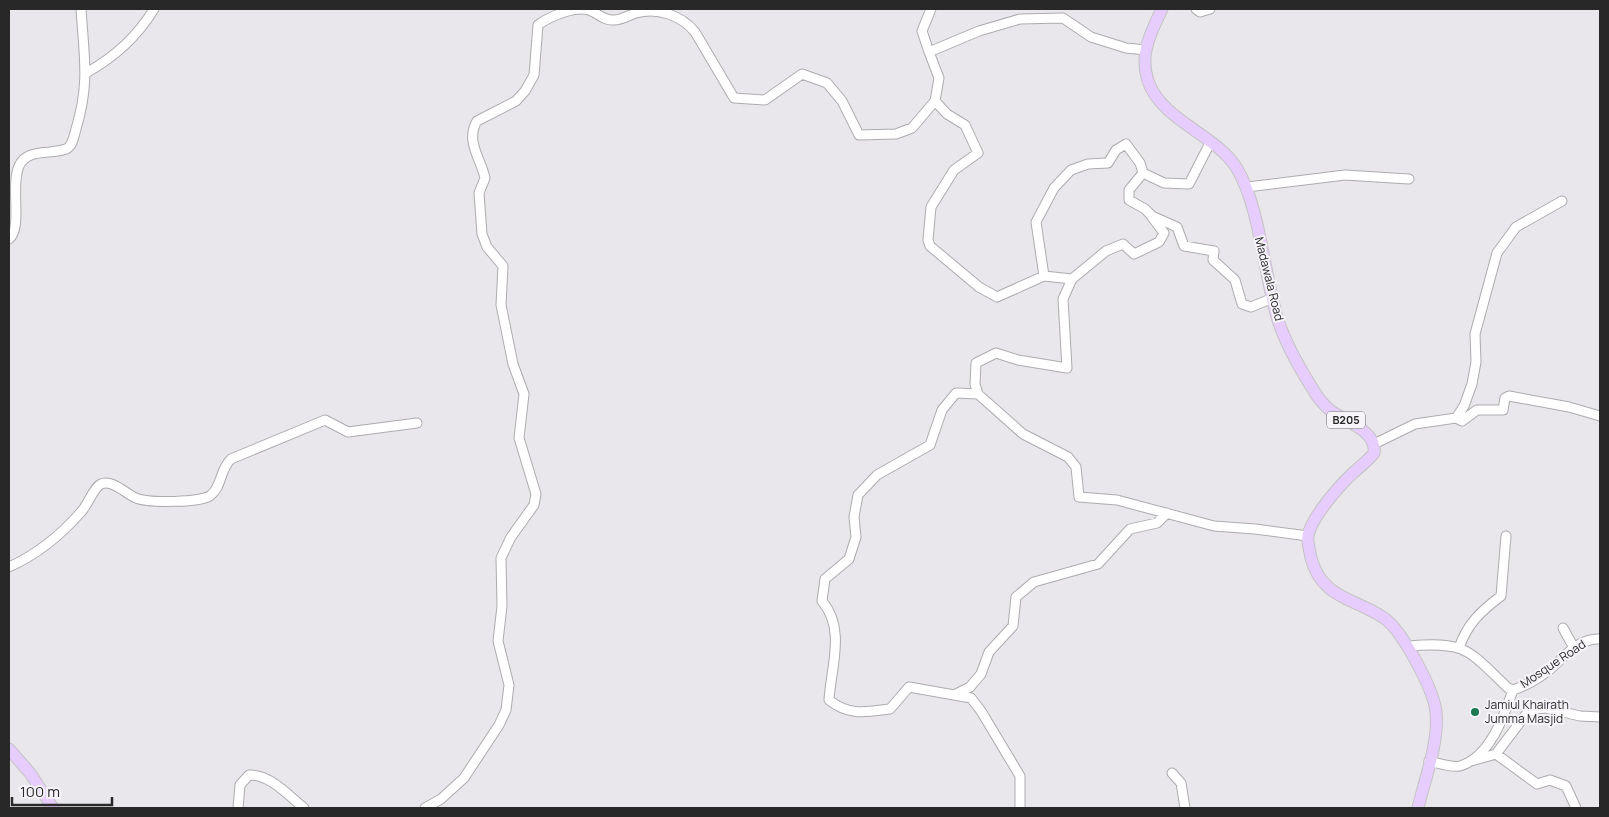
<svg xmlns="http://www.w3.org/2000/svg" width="1609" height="817" viewBox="0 0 1609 817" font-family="Manrope,sans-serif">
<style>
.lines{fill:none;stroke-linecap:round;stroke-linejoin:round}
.minor-casing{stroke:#adabaf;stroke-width:11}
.major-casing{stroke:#c3c3c3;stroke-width:13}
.minor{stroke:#fff;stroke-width:9}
.major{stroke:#e7cdfd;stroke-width:11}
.poi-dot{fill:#1d7b51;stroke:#f6f4f8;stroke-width:2}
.labels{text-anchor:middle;stroke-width:4;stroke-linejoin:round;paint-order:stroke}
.shield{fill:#f6f4f8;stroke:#666567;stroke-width:1}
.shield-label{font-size:11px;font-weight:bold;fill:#282829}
.street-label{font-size:12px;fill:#282829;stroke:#f6f4f8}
.poi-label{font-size:12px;fill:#282829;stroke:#f6f4f8;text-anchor:start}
</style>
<rect width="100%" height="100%" fill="#e9e7eb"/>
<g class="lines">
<g class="minor-casing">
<path id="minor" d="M1196,9L1200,12L1210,9
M929,52L922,31L931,9
M86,73C115,57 137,37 154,9
M935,101L947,114L965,125L978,153L954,170L931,207L928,240L930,246L979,287L997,297L1044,276L1036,222L1054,188L1071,170L1088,164L1108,163L1116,150L1126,144L1140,163L1143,173L1129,190V200L1145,209L1152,216L1177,227L1184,246L1214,251L1213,260L1235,280L1242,304L1251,307L1273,298
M1143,173L1164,183L1189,184L1210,143
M1247,187L1345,175L1409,179
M9,239C23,228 10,186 19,166C27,148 50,155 66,149C73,146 74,135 76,129C90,83 84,56 81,9
M1044,276L1072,279L1106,251L1123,244L1134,254L1159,242L1164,233L1152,217
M978,394L975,384L976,363L996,353L1018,360L1067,368L1063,299L1072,279
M1456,418L1464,406L1472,384L1476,362L1475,334L1497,253L1516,227L1562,201
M1374,444L1415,424L1456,418L1462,421L1477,410H1503L1505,398L1509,396L1569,407L1600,416
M9,567C38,554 60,536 81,512C88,505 93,488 101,484C112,479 126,494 136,498C147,503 203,503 211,495C222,486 220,469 231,459L325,420L348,432L417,423
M1563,628L1574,648
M1408,646C1467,641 1468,650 1508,688L1513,690
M1459,648C1467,624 1481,611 1501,596L1506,536
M956,694L970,687L981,674L989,652L1013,626L1016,597L1034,582L1098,564L1130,529L1157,523L1167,513
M1496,754L1537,784L1550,780L1566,786L1576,808
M1429,761C1438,763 1452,768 1460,766C1490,757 1504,716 1513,690C1526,686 1537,679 1548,671C1564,658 1577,638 1600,639
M1471,761L1496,754L1527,713L1535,709L1546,708L1580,716L1600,717
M1172,773L1181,783L1185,808
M238,808L240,785L249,775C270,774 289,796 304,808
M425,808L441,799L464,778L499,725L506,710L509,685L498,641L502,606L501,558L511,537L534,505L536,494L519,438L524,394L513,364L501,305L503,266L487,247L482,234L479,193L485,178C481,159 465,141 477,121L516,101L525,91L534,75L538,25C550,16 575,6 589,10C598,13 604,21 614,20C622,20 629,15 636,13C657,7 681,15 695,32L734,98L765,100L802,74L827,83L842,101L859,135L896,134L912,128L935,101L939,78L929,52L979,31L1020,19L1063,18L1091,37L1126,48L1146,50
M1020,808V776L981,711L971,698L909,687L890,709C866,712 849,716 829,700C831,667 846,629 822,601L825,579L849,559L856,537L854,517L858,495L877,475L930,445L942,410L956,393L978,394L1023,434L1068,457L1076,467L1079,497L1117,500L1214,526L1255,529L1308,536"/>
</g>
<g class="major-casing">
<path id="major" d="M1162,9C1151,32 1139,54 1148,81C1162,121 1215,134 1236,167C1260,205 1264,276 1278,320C1286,345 1300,369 1314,391C1318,398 1325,406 1331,411C1347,422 1377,431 1374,453C1368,461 1359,467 1352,474C1339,486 1311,518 1308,536C1307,542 1310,551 1311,558C1322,599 1355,598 1384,618C1402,630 1434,690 1436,712C1439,743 1425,778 1418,808
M9,749L30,773L53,808"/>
</g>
<use href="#minor" class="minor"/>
<use href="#major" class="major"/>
</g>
<circle class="poi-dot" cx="1475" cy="712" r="5"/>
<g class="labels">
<rect class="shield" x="1327" y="411.5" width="38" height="17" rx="4"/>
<g class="shield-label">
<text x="1346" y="424">B205</text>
</g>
<g class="street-label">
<text transform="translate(1269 279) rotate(76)" y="4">Madawala Road</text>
<text transform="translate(1553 664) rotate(-34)" y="4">Mosque Road</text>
</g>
<g class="poi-label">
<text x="1485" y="709">Jamiul Khairath<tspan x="1485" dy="14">Jumma Masjid</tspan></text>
</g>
</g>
<rect width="1609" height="817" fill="none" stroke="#282829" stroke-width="20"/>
<path d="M12 797v8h100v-8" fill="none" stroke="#282829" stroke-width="2.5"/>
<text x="20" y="797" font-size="15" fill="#282829" stroke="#f6f4f8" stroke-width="4" paint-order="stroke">100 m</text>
</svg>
